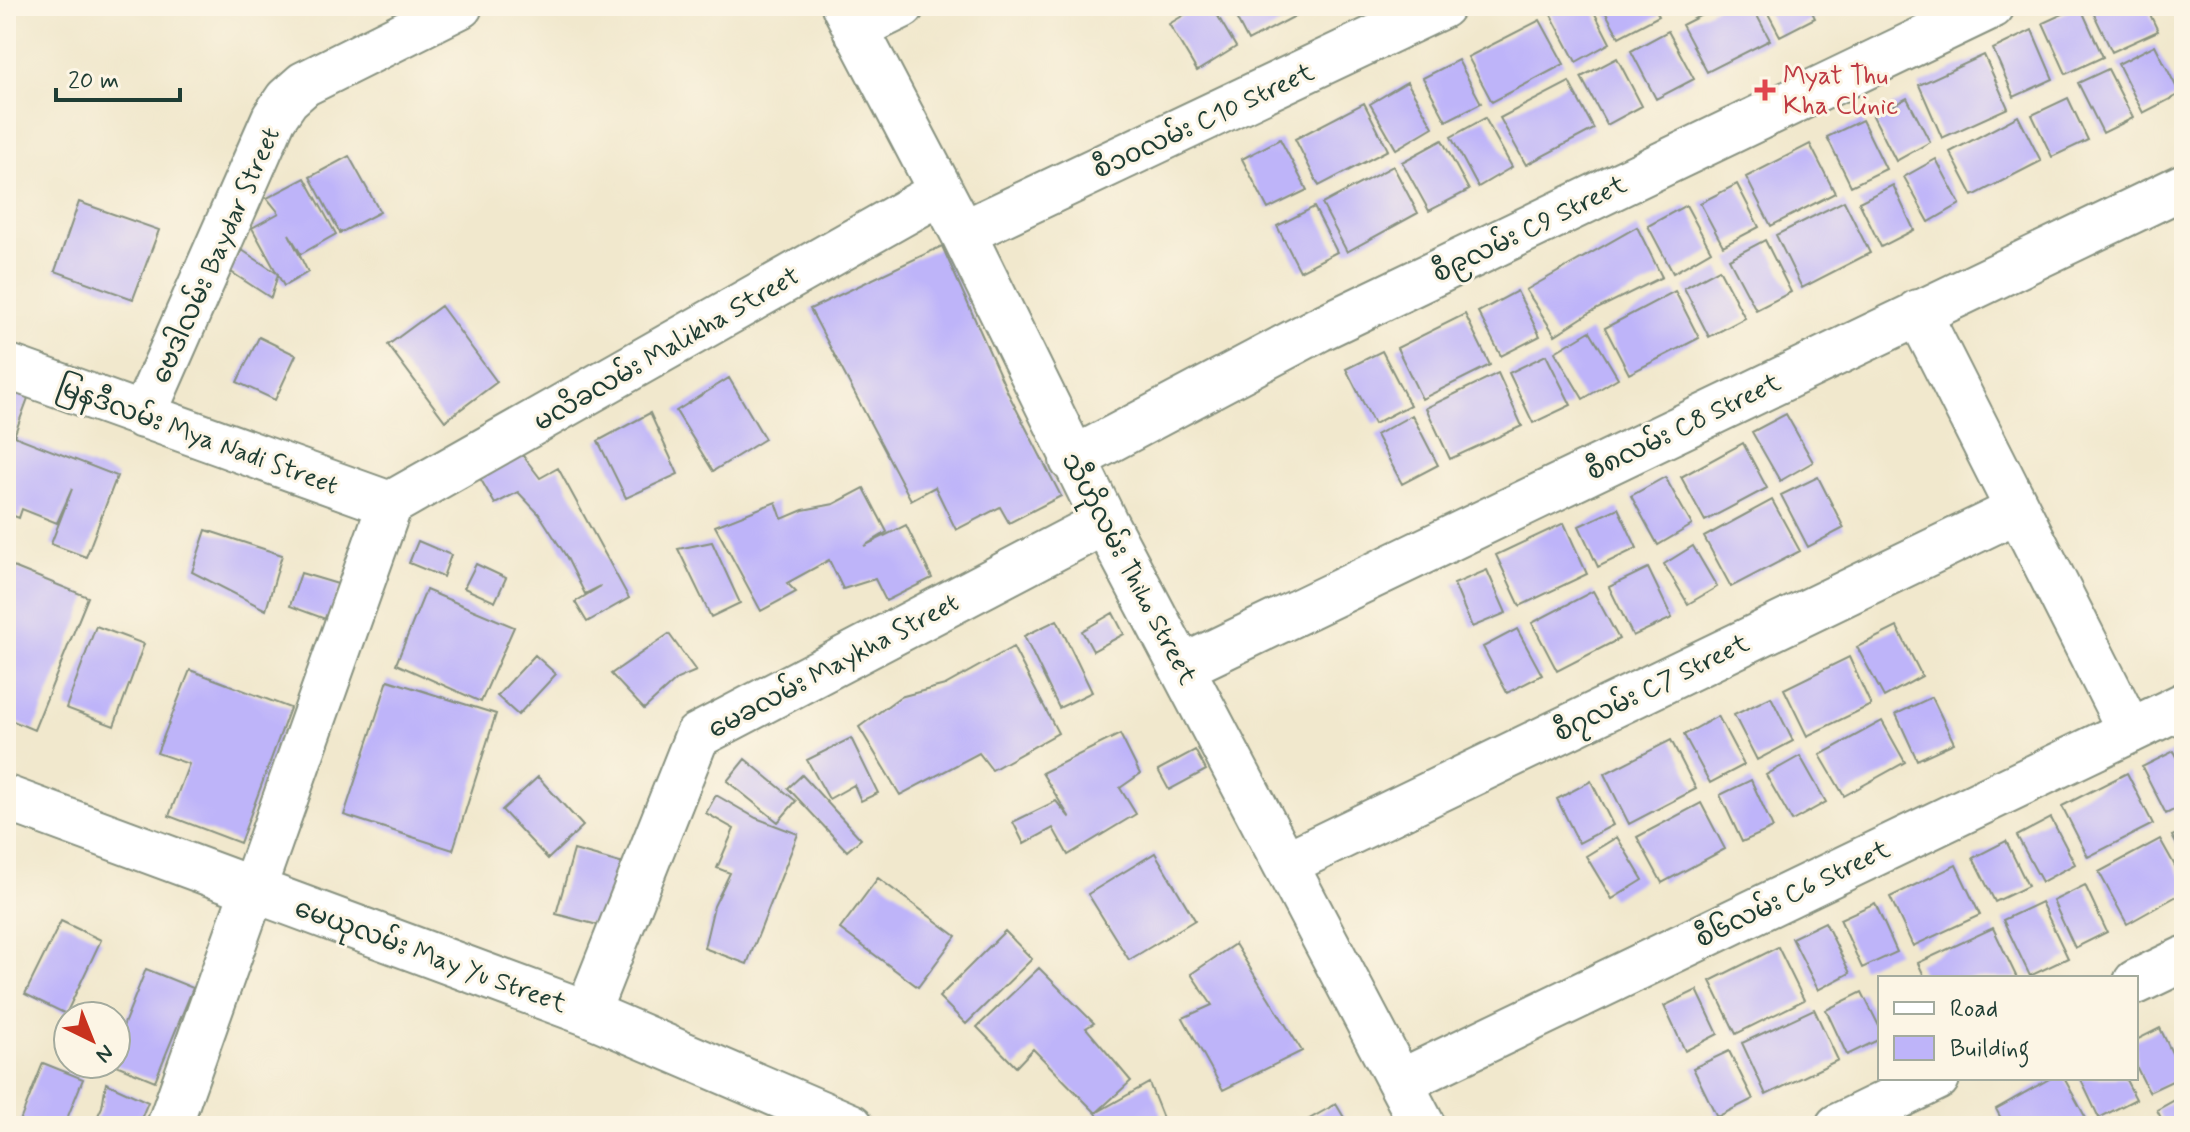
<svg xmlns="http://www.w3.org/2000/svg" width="2190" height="1132" viewBox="0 0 2190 1132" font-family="Mynerve,'Noto Sans Myanmar',sans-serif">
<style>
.building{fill:#beb4f9}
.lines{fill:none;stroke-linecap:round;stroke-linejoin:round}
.minor-casing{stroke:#889280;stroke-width:48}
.minor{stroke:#fff;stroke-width:44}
.health-dot{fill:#e0444e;stroke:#fcf5e5;stroke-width:3}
.labels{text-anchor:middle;stroke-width:6;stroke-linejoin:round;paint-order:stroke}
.health-label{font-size:26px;fill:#be3a42;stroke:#fcf5e5;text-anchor:start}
.street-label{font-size:26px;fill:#1f3d34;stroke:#fcf5e5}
</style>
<rect width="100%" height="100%" fill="#fcf5e5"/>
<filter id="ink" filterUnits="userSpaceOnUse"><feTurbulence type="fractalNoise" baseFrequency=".0125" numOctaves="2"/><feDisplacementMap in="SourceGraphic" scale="16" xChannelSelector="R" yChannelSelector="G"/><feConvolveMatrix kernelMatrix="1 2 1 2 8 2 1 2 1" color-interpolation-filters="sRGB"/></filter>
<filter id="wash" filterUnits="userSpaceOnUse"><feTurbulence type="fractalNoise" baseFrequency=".006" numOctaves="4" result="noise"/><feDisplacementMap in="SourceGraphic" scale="32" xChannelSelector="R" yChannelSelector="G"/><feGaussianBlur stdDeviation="1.8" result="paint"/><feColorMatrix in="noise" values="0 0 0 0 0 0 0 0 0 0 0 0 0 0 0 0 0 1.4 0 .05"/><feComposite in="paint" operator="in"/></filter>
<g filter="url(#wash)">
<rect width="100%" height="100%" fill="#f1e8cd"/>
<g id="blocks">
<path class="building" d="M1199,6H1212L1236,47L1197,71L1169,24Z
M1230,6H1314L1248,41Z
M1564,6H1591L1610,43L1576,62L1550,13Z
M1602,6H1654L1659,16L1619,37Z
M1719,6H1752L1770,40L1707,72L1682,25Z
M1764,6H1809L1815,18L1780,36Z
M2080,6L2103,57L2066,74L2043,23Z
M2090,6H2146L2158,31L2112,52Z
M1540,20L1564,64L1492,102L1468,57Z
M2032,30L2053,79L2014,97L1993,49Z
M1668,31L1694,79L1656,99L1631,51Z
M2155,45L2180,94L2143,113L2118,64Z
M1984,55L2008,108L1942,138L1919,85Z
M1617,58L1642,106L1607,125L1581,77Z
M1458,60L1481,103L1446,121L1423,78Z
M2108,69L2133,118L2103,133L2078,83Z
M1407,82L1433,127L1396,149L1370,104Z
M1569,82L1594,129L1526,165L1500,118Z
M1907,98L1930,142L1896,161L1873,116Z
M2068,98L2088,140L2052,157L2032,115Z
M1364,103L1388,150L1319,186L1295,139Z
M2018,116L2041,161L1973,196L1950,152Z
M1485,118L1512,167L1478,187L1451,137Z
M1862,120L1886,169L1851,186L1827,137Z
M1280,139L1307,190L1268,209L1242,159Z
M1442,140L1469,190L1429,211L1402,162Z
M1810,144L1835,193L1771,226L1746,177Z
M349,156L380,212L340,233L310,177Z
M1936,159L1960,204L1929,222L1904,177Z
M1393,166L1418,213L1347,252L1322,204Z
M305,178L336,234L301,254L289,234L308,272L284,286L252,228L279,213L267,198Z
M1737,184L1759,227L1723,246L1700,203Z
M1893,185L1914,230L1881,247L1859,202Z
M1844,201L1870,253L1802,288L1776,235Z
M79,202L159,230L133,299L55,271Z
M1686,205L1711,251L1673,273L1648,226Z
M1314,207L1337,252L1300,271L1277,226Z
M1637,227L1662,277L1591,312L1555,335L1526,290Z
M1765,240L1791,292L1756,310L1729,259Z
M942,246L1008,393L1061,496L1009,523L1000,507L956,530L935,487L911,500L810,309Z
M242,250L278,274L271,298L228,270Z
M1719,269L1745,318L1709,337L1684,288Z
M1517,291L1540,336L1501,356L1478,312Z
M1675,291L1699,338L1629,374L1605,328Z
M441,306L497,382L445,421L388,345Z
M1465,314L1490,365L1422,399L1397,348Z
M1590,331L1618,378L1583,399L1555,352Z
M259,337L296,355L275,400L237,382Z
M1382,351L1410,405L1374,424L1346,369Z
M1546,355L1571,405L1533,423L1509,373Z
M1498,373L1522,426L1450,459L1426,408Z
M729,378L765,439L713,471L676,411Z
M6,389L28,398L14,436L117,476L86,557L51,544L72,489L57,523L22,509L19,518L6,513Z
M650,413L678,474L626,498L598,441Z
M1786,414L1813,462L1780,481L1752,432Z
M1412,415L1438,465L1402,484L1376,435Z
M1743,443L1767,488L1705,521L1681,477Z
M521,453L540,478L558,468L629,598L587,622L575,602L601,586L585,594L566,556L539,514L518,492L495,504L480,478Z
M1665,477L1692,525L1658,545L1631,496Z
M1818,477L1844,528L1808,547L1781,495Z
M864,488L887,532L864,546L906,525L932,578L886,601L875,579L843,589L829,560L787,583L796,592L761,611L715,526L776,502L782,519L803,510L834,504Z
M1772,500L1800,551L1731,587L1704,537Z
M1618,508L1637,548L1598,567L1579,526Z
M1564,523L1587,574L1520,606L1496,555Z
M206,530L282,555L266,610L192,572Z
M418,541L451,555L443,577L409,563Z
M712,542L740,603L711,617L678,549Z
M1693,546L1717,587L1688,604L1664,564Z
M476,564L506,578L495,602L464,588Z
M11,566L88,597L34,730L6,718V579Z
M1648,568L1672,618L1633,636L1609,587Z
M1487,570L1506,613L1472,627L1454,584Z
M301,573L341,585L328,620L290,606Z
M426,590L514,627L481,702L396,664Z
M1593,591L1619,639L1557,671L1532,623Z
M1113,613L1124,634L1093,651L1082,631Z
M1057,620L1092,692L1059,708L1024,636Z
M96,626L144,644L114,726L66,708Z
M1897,627L1922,676L1884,697L1857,647Z
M1517,629L1542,675L1507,693L1483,647Z
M669,634L696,671L677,679L644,709L611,674Z
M1013,647L1058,733L992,770L979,753L900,795L859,727L900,697L945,685Z
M535,655L556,674L518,715L497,696Z
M1849,657L1871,705L1807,736L1784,689Z
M190,670L290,708L240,843L169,816L189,764L157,753Z
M388,680L496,714L453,850L344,815Z
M1771,697L1793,741L1757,760L1734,715Z
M1932,697L1954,743L1917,760L1896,714Z
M1718,716L1744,765L1710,783L1684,735Z
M1882,721L1905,762L1844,796L1820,755Z
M1120,734L1140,774L1120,788L1136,814L1068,855L1053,828L1024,844L1013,822L1056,801L1070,818L1042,773Z
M851,738L878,793L861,801L854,785L829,799L807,760Z
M1671,740L1696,789L1629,824L1604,774Z
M1195,750L1206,770L1169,790L1158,770Z
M2174,751L2184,770V805L2166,814L2142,767Z
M1800,756L1826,802L1792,821L1766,775Z
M745,759L796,801L778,822L727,781Z
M2127,773L2153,824L2088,857L2062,806Z
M802,775L861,839L847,851L788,788Z
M538,777L583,826L548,859L502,810Z
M1751,780L1773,828L1742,842L1720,795Z
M1591,781L1613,825L1579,843L1557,799Z
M716,795L756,818L798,834L747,964L704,948L714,906L730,873L717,868L734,829L706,813Z
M1701,803L1725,849L1662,883L1637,837Z
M2051,818L2075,864L2042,882L2017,836Z
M2184,831V858L2172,836Z
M1617,837L1643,880L1612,899L1586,856Z
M2160,839L2184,882V892L2127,924L2099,872Z
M2006,841L2028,886L1995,902L1973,858Z
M574,850L627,865L609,928L556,914Z
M1155,853L1195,920L1129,960L1088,894Z
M1956,865L1980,915L1913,946L1890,897Z
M878,878L956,936L918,987L840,929Z
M2085,885L2107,932L2075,948L2053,901Z
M2041,902L2068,958L2030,976L2003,920Z
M1875,903L1897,952L1862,968L1840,919Z
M61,921L101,940L66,1014L25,994Z
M1825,922L1850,973L1818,990L1792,938Z
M1993,928L2017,978H1925L1918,963Z
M1005,931L1032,959L966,1024L939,997Z
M1235,944L1302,1051L1223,1090L1183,1018L1212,1005L1191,974Z
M1778,947L1804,1000L1736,1034L1710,981Z
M1039,968L1094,1023L1086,1028L1131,1081L1096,1113L1033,1049L1016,1067L977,1027Z
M146,969L193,988L155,1081L116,1065V1044Z
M1697,990L1718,1034L1685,1051L1664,1006Z
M1862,992L1880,1028V1039L1847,1055L1826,1010Z
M1814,1009L1838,1060L1766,1095L1742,1043Z
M2160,1028L2183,1076L2149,1092L2136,1066V1040Z
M1729,1051L1753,1099L1717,1117L1693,1068Z
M43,1063L83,1079L64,1126H18Z
M2051,1078H2064L2087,1120L2076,1126H2005L1996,1109Z
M2080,1078H2125L2136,1099L2099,1118Z
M106,1083L148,1102L138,1126H93L102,1107Z
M1149,1083L1166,1126H1103L1096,1113Z
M2184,1095V1126H2165L2157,1110Z
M1336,1104L1349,1126H1297Z"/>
</g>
</g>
<g filter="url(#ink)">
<use href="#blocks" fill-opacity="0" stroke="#889280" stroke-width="2"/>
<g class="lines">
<g class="minor-casing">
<path id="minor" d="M844,6L963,233L1105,522L1423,1126
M855,29L902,6
M963,233L1442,6
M1918,312L2130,731
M6,366L390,504
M143,416L274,118L287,99L304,84L460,6
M1072,460L1319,329L1992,6
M390,504L941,192
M1183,667L2184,186
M6,798L587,1013L851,1126
M1285,864L2018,510
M2136,982L2184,959
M587,1013L697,736L1105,522
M1400,1082L2184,705
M169,1126L390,504
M1838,1126L1937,1078"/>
</g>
<use href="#minor" class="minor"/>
</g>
</g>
<path class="health-dot" d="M1761 78h8v8h8v8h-8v8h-8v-8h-8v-8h8z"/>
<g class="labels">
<g class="health-label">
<text x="1783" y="84">Myat Thu<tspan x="1783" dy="30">Kha Clinic</tspan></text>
</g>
<g class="street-label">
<text transform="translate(1203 120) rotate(-25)" y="9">စီ၁၀လမ်း C10 Street</text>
<text transform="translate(1529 228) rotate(-26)" y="9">စီ၉လမ်း C9 Street</text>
<text transform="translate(215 255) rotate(-66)" y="9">ဗေဒါလမ်း Baydar Street</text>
<text transform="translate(666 348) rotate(-30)" y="9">မလိခလမ်း Malikha Street</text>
<text transform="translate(1683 426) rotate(-26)" y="9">စီ၈လမ်း C8 Street</text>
<text transform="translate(198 435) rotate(20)" y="9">မြနဒီလမ်း Mya Nadi Street</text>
<text transform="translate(1130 568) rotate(62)" y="9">သီဟိုလမ်း Thiho Street</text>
<text transform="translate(833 665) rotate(-28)" y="9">မေခလမ်း Maykha Street</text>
<text transform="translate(1651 687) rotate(-26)" y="9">စီ၇လမ်း C7 Street</text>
<text transform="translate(1792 893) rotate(-26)" y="9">စီ၆လမ်း C6 Street</text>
<text transform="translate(431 955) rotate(20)" y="9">မေယုလမ်း May Yu Street</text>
</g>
</g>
<rect width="2190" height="1132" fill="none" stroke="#fcf5e5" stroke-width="32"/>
<rect x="1878" y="976" width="260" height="104" fill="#fcf5e5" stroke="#a4ab9e" stroke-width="2"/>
<rect x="1894" y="1002" width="40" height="12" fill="#ffffff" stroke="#a4ab9e" stroke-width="2"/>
<text x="1950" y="1016" font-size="24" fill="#1f3d34">Road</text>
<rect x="1894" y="1036" width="40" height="24" fill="#beb4f9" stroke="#a4ab9e" stroke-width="2"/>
<text x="1950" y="1056" font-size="24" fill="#1f3d34">Building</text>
<g transform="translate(92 1040) rotate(137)"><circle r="38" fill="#fcf5e5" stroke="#a4ab9e" stroke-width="2"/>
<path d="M0-6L14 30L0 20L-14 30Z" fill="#c8321e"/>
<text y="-12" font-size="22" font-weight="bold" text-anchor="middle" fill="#1f3d34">N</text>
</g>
<path d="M56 88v12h124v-12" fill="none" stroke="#1f3d34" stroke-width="4"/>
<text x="68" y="88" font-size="24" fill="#1f3d34" stroke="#fcf5e5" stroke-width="6" paint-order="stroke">20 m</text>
</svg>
